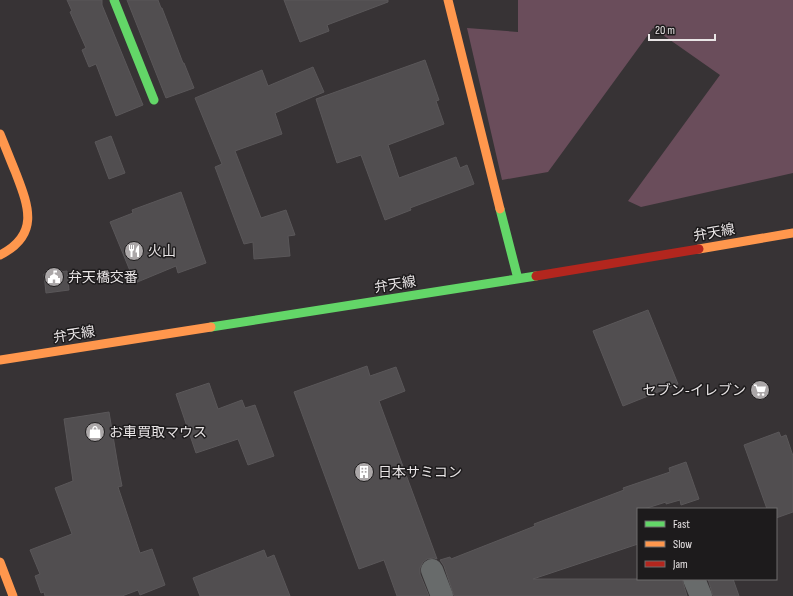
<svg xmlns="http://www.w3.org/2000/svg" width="793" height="596" viewBox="0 0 793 596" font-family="'Sofia Sans Condensed','Noto Sans JP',sans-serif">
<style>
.green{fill:#6a4d5b}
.building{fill:#514e50;stroke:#5a5759}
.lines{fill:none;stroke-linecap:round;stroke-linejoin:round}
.street{stroke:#686b6b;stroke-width:22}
.fast{stroke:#63d668;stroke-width:9}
.slow{stroke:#ff974d;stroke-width:9}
.jam{stroke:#b3261e;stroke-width:9}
.labels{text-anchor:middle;stroke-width:3;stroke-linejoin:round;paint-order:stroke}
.street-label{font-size:14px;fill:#e9e5e6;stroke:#1d1b1c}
.poi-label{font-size:14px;fill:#e9e5e6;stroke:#1d1b1c;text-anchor:start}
</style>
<rect width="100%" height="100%" fill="#373335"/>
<path class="green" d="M518,0H793V173L641,207L628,201L720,75L653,28L548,172L502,180L467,28L518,32Z"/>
<path class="building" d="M67,0H102V5L143,105L116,116L96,64L89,67L82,50L86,48L70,12L72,11Z
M127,0H158L161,8H162L183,63H184L194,88L166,98Z
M284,0H388V2L327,25L329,31L300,42Z
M425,60L439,100L436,101L444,124L388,145L399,178L456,157L460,168L467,165L474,184L410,208L411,210L385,220L361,155L337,163L316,99Z
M313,67L324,92L275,113L282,134L235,151L261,218L286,210L295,235L288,236L290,256L254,259L253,242L244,244L215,167L222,164L195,98L262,70L268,86Z
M111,136L125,173L109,179L95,142Z
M181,192L206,263L178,273L176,266L135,283L110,222L133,213L132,210Z
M67,271L69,290L46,293L44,274Z
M648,310L678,384L623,406L593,331Z
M367,366L370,376L396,367L405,391L379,401L437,559L434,558L427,559L423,562L420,568V574L429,596H397L384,560L359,569L294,392Z
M209,383L218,409L242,400L245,408L255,405L274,456L248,465L238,439L196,453L176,394Z
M109,412L118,466L122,486L118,487L140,553L152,549L165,585L140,595L138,590L122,596H45L44,592L41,593L35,576L40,574L30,550L72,534L55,488L73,481L64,419Z
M779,432L781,437L786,435L793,456V512L776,518V509H767L744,445Z
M686,462L699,499L681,505L680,500L666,504V502L644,509H638V544L533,579H682L687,596H454L444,566L440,560L450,557L451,559L535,526L534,524L624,490L623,488L670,472L669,468Z
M264,550L267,558L274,555L290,596H200L193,578Z
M708,579H733L739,596H713Z"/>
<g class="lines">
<path class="street" d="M432,570L442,596
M694,579L701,596"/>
<path class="fast" d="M114,0L154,100
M500,209L518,279
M211,327L536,276"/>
<path class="slow" d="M448,0L500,209
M0,134C5,146 10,159 15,171C28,205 41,234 0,255
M699,249L793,233
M0,360L211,327
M0,562L13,596"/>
<path class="jam" d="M536,276L699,249"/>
</g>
<defs>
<g id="restaurant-disc" transform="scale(1)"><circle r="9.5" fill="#aba7a8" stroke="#1d1b1c"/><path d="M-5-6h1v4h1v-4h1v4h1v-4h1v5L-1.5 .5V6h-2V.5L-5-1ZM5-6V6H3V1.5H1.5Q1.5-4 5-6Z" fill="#fff"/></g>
<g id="civic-disc" transform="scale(1)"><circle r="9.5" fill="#aba7a8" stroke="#1d1b1c"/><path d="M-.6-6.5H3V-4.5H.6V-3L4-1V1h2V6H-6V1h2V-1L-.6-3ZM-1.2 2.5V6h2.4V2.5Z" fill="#fff"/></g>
<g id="supermarket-disc" transform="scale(1)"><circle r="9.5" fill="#aba7a8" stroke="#1d1b1c"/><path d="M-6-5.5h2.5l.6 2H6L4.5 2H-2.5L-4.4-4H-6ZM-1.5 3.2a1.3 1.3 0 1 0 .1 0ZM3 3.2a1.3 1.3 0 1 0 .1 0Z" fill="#fff"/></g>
<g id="shop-disc" transform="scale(1)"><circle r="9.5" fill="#aba7a8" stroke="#1d1b1c"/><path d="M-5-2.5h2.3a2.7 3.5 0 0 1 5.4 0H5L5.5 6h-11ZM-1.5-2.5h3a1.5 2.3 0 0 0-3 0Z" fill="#fff"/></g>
<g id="building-disc" transform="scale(1)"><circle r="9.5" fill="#aba7a8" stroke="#1d1b1c"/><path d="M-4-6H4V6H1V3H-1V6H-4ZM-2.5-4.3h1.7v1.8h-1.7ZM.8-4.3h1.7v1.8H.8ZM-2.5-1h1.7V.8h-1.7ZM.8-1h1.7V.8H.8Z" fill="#fff"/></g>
</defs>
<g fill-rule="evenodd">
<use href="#restaurant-disc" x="134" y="251"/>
<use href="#civic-disc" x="54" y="277"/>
<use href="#supermarket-disc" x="760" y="390"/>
<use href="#shop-disc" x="95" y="432"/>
<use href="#building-disc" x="364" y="472"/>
</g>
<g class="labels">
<g class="street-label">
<text transform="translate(714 232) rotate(-10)" y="5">弁天線</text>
<text transform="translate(395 284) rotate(-9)" y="5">弁天線</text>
<text transform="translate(74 334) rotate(-9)" y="5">弁天線</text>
</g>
<g class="poi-label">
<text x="148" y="256">火山</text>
<text x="68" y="282">弁天橋交番</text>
<text x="746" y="395" text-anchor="end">セブン-イレブン</text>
<text x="109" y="437">お車買取マウス</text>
<text x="378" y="477">日本サミコン</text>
</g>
</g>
<rect x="637" y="508" width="140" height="72" fill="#1d1b1c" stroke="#6f6c6d"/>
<rect x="645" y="521" width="20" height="6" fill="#63d668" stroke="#6f6c6d"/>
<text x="673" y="528" font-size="12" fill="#e9e5e6">Fast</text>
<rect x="645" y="541" width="20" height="6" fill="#ff974d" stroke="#6f6c6d"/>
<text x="673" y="548" font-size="12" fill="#e9e5e6">Slow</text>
<rect x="645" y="561" width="20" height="6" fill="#b3261e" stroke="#6f6c6d"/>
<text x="673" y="568" font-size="12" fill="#e9e5e6">Jam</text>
<path d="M649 34v6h66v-6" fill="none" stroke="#e9e5e6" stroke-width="2"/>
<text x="655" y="34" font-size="12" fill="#e9e5e6" stroke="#1d1b1c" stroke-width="3" paint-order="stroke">20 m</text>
</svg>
